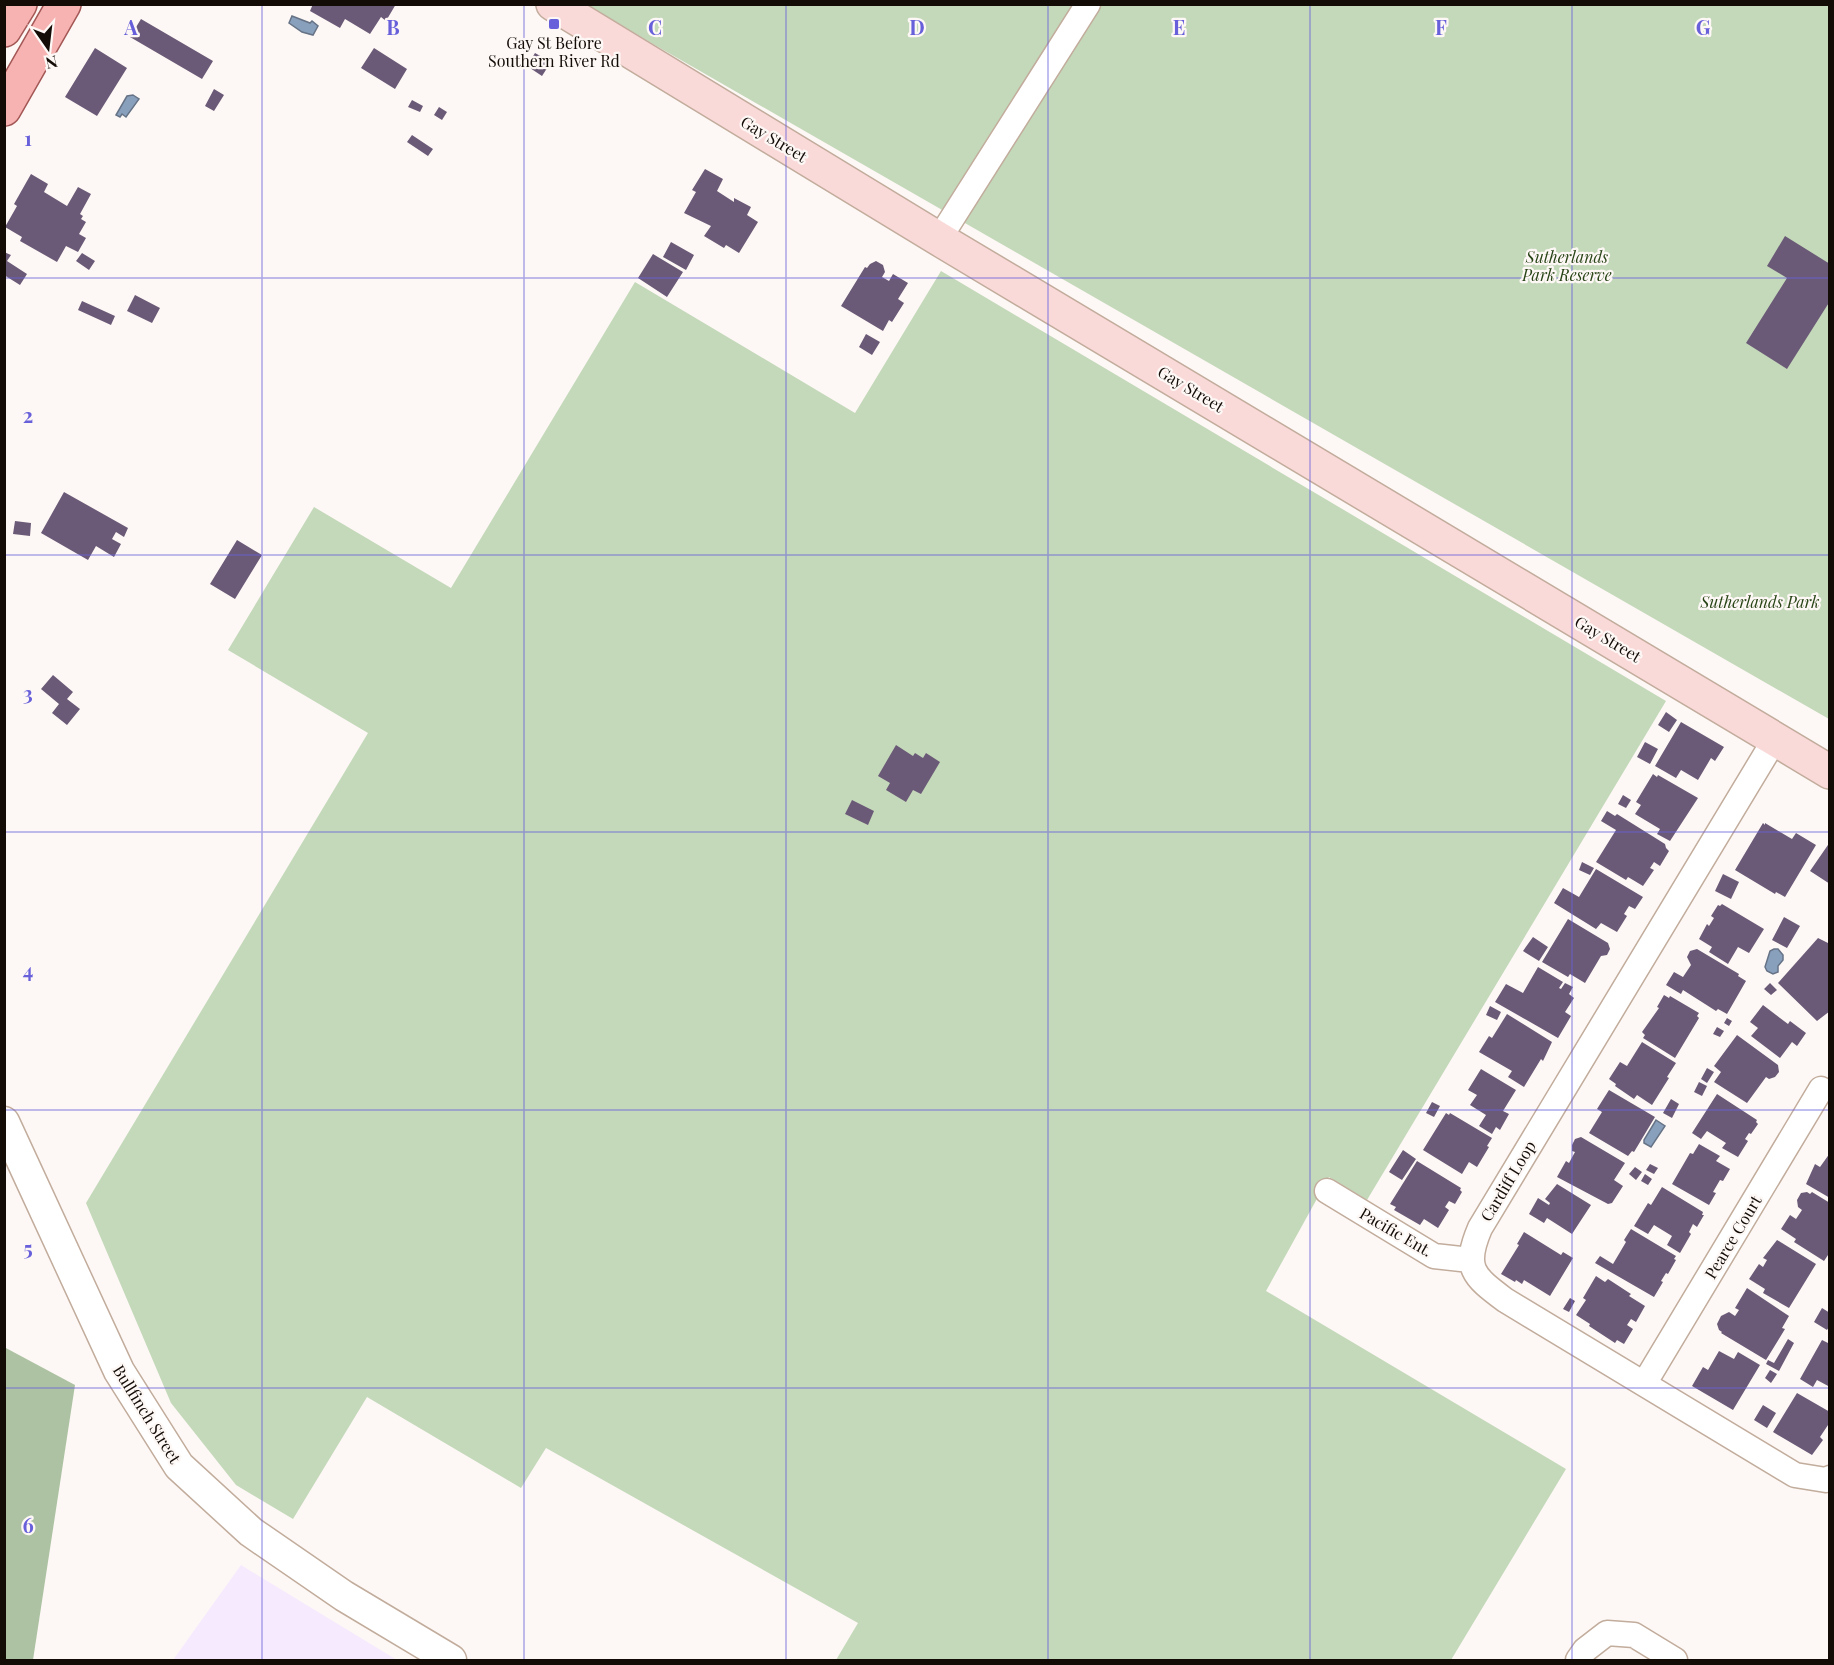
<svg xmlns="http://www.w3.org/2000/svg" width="1834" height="1665" viewBox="0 0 1834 1665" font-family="'Playfair Display',serif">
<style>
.industrial{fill:#f6eafe}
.green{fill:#c4d8ba}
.forest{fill:#adc2a2}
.water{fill:#89a0bd;stroke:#667386;stroke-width:1.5}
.building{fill:#6b5a77}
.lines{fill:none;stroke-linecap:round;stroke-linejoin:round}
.minor-casing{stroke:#c2ac9c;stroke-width:27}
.tertiary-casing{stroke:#c2ac9c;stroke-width:33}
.secondary-casing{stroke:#c2ac9c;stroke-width:36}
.primary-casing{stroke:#a35755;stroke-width:36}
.minor{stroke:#fff;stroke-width:24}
.tertiary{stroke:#fff;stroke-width:30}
.secondary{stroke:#fad9d9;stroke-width:33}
.primary{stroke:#f6b3b2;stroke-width:33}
.grid{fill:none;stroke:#6860da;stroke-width:1.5;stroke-opacity:0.55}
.poi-dot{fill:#6860da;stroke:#fdf8f5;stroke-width:2}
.labels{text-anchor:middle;stroke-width:4.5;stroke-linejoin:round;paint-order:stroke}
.poi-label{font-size:16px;fill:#130b06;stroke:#fdf8f5}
.street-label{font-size:16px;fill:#130b06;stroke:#fdf8f5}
.park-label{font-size:16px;font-style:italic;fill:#284416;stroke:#fdf8f5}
.grid-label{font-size:20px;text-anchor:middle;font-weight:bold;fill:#6860da;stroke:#fdf8f5;stroke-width:4.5;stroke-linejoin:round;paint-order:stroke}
</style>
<rect width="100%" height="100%" fill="#fdf8f5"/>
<path class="industrial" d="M241,1565L397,1660H173Z"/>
<path class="green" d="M588,5H1829V719L653,44Z
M941,271L1666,701L1367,1200L1329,1177L1266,1291L1566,1469L1451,1660H836L858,1623L546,1448L521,1488L367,1397L293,1519L236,1485L171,1403L86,1203L368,733L228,650L314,507L451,588L635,282L855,413Z"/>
<path class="forest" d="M4,1347L75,1385L33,1660H5Z"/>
<path class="water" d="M292,16L310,23L312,21L318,26L313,35L302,32L289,23Z
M133,95L139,99L126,117L122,114L120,117L116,115L127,96Z
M1774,949H1778L1783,955V960L1778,966V972L1773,974L1767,971L1765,967L1770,951Z
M1656,1120L1665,1126L1651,1147L1644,1143V1140Z"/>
<path class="building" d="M313,4H396L386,21L381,17L370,34L345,19L340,28L310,11Z
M141,19L213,61L202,79L130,37Z
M95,48L127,68L97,116L65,97Z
M374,48L407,69L395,89L361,68Z
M535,53L551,62L542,76L527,66Z
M214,89L224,95L214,111L205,106Z
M412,100L423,106L420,112L408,107Z
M439,107L447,112L442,120L434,115Z
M412,135L433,149L428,156L407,142Z
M705,169L723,179L717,191L734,202V198L751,207L747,215L758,222L739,253L726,245L724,248L704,236L711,226L684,213L696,192L692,190Z
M31,174L48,184L44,192L67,206L78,187L91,194L80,214L83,216L81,219L86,222L79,234L86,238L78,252L66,246L57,262L20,241L22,237L5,227L17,206L14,204Z
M1785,236L1830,264V301L1787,369L1746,343L1787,278L1767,266Z
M671,242L694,255L686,270L663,257Z
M4,252L11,255L7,261L27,274L20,285L4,275Z
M82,253L95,261L89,270L76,261Z
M653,254L683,272L667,297L638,278Z
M876,261L883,265L885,272L882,277L889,281L893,274L908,283L898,299L904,303L892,322L889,320L883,331L841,306L865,267L867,268L870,264Z
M135,295L160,308L152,323L127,311Z
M82,301L115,316L111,325L78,310Z
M866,334L880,342L872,355L859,347Z
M64,492L128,528L124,537L116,532L112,539L121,544L114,557L96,546L88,560L41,533Z
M15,521L31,523L30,536L13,534Z
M237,540L262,555L235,599L210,584Z
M53,675L73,692L67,699L80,709L67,725L52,713L59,704L41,689Z
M1666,712L1677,720L1669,732L1658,725Z
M1681,722L1724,747L1715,761L1711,758L1698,780L1681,770L1676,778L1655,766Z
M1645,742L1658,749L1650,764L1637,757Z
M896,745L913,756L915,753L923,758L926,753L940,762L921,794L913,790L906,802L886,790L890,783L878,776Z
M1653,774L1657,777L1658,775L1698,798L1670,841L1657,834L1660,829L1635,814L1641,805L1636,802Z
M1623,795L1631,800L1626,808L1618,804Z
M852,800L874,811L868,825L845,814Z
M1607,811L1615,816L1617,814L1665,844L1666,848L1669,851L1660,866L1654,862L1650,868L1654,870L1643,886L1628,877L1626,880L1596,862L1616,830L1601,821Z
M1763,823L1765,825V823L1792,839L1796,833L1816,845L1785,897L1776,892L1775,894L1735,870Z
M1830,842V884L1810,871Z
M1582,862L1594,868L1590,875L1579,870Z
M1596,869L1643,897L1635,909L1629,906L1624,914L1627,916L1617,932L1601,923L1596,929L1554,903L1563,888L1579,897Z
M1723,874L1739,882L1731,899L1715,891Z
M1722,904L1764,929L1749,953L1738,947L1728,964L1709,952L1712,947L1699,939L1707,924L1709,926L1714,918L1711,916L1718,905L1720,906Z
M1784,917L1800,926L1787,948L1772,940Z
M1568,919L1608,943L1610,949L1607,955L1601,956L1585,983L1570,974L1568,977L1542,962Z
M1533,937L1548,947L1539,961L1523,951Z
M1818,938L1830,944V1011L1817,1021L1778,983Z
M1697,949L1739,974L1738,976L1746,981L1727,1014L1718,1009L1716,1011L1683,990L1681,994L1666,985L1674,972L1683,977L1691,965L1687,957L1690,951Z
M1538,967L1563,982L1559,988L1561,989L1565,983L1573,987L1569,994L1574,998L1565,1012L1571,1016L1558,1038L1495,1002L1506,984L1523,993Z
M1770,983L1777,990L1771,995L1764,989Z
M1664,995L1669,998L1670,996L1699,1013L1697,1016L1699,1018L1675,1058L1643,1038L1645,1035L1642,1032L1659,1008L1657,1007Z
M1763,1005L1788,1024L1790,1021L1806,1033L1797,1046L1792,1042L1780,1058L1751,1036L1758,1028L1750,1022Z
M1490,1006L1501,1012L1497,1020L1486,1015Z
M1507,1014L1552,1042L1543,1061L1541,1059L1524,1087L1508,1077L1512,1071L1479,1052L1489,1036L1492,1038Z
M1727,1018L1732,1021L1729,1026L1724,1023Z
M1717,1027L1724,1031L1720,1037L1713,1034Z
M1737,1035L1778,1065L1779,1072L1775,1077L1769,1079L1766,1077L1747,1103L1714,1082L1721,1072L1714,1066Z
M1642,1042L1676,1063L1667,1077L1669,1078L1652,1105L1637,1095L1634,1099L1615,1086L1616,1084L1609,1079L1620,1062L1627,1066Z
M1707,1068L1714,1072L1707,1083L1701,1079Z
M1481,1069L1516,1090L1503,1111L1509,1114L1500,1130L1496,1127L1492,1134L1479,1126L1486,1115L1470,1105L1477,1095L1468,1090Z
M1699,1082L1707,1086L1702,1096L1694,1092Z
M1609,1090L1655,1117L1634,1152L1632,1151L1628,1156L1589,1133L1602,1112L1597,1109Z
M1717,1094L1757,1120L1756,1122L1758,1124L1751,1134L1749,1133L1745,1139L1748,1141L1738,1157L1722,1148L1726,1143L1707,1131L1701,1139L1692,1133Z
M1671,1099L1679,1104L1672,1118L1663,1113Z
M1432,1102L1440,1106L1434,1117L1426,1113Z
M1446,1113L1449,1115L1450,1113L1492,1138L1487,1146L1489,1147L1477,1167L1469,1162L1462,1174L1423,1150Z
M1581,1137L1625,1163L1614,1180L1623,1186L1612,1203L1608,1204L1557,1177L1566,1161L1569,1163L1575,1152L1572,1151V1145L1575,1139Z
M1699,1144L1720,1156L1716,1161L1730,1169L1723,1181L1720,1180L1713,1192L1716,1193L1709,1205L1672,1184L1690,1153L1693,1154Z
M1403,1150L1416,1159L1402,1180L1389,1172Z
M1830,1153V1198L1806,1184L1815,1164L1820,1167Z
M1417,1161L1461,1188L1460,1190L1462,1192L1455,1204L1449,1201L1445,1207L1449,1210L1438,1228L1424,1219L1420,1225L1394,1210L1396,1207L1390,1204Z
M1650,1164L1658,1168L1654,1174L1646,1170Z
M1635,1167L1642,1172L1636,1180L1629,1174Z
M1645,1174L1652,1179L1648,1185L1641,1181Z
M1557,1184L1591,1205L1572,1234L1547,1218L1544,1223L1529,1214L1538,1198L1549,1205L1550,1203L1545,1199Z
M1662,1187L1703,1212L1702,1215H1704L1697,1227L1693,1224L1689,1232L1691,1234L1680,1253L1667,1245L1672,1236L1654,1225L1648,1234L1634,1226L1648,1203L1651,1205Z
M1807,1192L1810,1194L1812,1192L1830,1203V1252L1824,1261L1794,1242L1796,1239L1781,1229L1790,1215L1796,1219L1802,1210L1798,1207L1797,1200L1801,1193Z
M1631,1229L1676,1256L1674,1259L1676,1260L1668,1274L1666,1273L1661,1281L1663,1282L1654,1297L1595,1263L1600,1256L1613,1264L1626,1242L1624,1240Z
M1524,1232L1561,1255L1563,1252L1573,1258L1550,1296L1524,1280L1522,1284L1516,1280L1515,1282L1501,1274L1519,1245L1517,1244Z
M1777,1240L1816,1264L1789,1308L1763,1293L1765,1289L1749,1279L1759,1264L1763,1267L1767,1260L1763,1258Z
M1596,1276L1605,1282L1608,1279L1631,1294L1629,1296L1645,1306L1636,1322L1631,1319L1627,1325L1633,1329L1624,1344L1617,1340L1615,1343L1589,1326L1590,1324L1576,1315L1586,1300L1583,1298Z
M1747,1288L1789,1316L1782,1328L1785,1329L1766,1360L1721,1333L1722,1332L1719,1330L1717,1324L1721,1316L1729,1312L1735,1316L1739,1310L1735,1308Z
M1570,1298L1575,1301L1569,1312L1563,1309Z
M1822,1308L1830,1313V1325L1827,1330L1814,1322Z
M1788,1339L1794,1343L1779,1371L1766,1364L1768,1360L1774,1363Z
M1822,1340L1830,1344V1387L1817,1380L1813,1387L1800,1379Z
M1719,1351L1734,1359L1738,1352L1760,1365L1733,1410L1692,1386L1703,1367L1708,1370Z
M1770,1370L1777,1374L1771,1383L1765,1378Z
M1797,1393L1830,1412V1422L1820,1437L1823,1440L1812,1455L1773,1432Z
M1763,1405L1776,1413L1767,1428L1754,1420Z"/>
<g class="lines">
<g class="minor-casing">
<path id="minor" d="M939,239L1088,4
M1775,739L1480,1228C1463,1268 1473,1276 1505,1300L1795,1475L1826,1480L1830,1478
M1327,1191L1434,1256L1470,1260
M1644,1384L1821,1089
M1578,1660L1585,1650L1607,1633L1634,1635L1675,1660"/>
</g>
<g class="tertiary-casing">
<path id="tertiary" d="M4,1122L119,1371L179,1466L251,1532L344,1596L451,1660"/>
</g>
<g class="secondary-casing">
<path id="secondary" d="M553,4L939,239L1830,772"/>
</g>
<g class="primary-casing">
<path id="primary" d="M4,30L20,4
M4,109L64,4"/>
</g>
<use href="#minor" class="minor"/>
<use href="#tertiary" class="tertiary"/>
<use href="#secondary" class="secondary"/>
<use href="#primary" class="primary"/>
</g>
<path class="grid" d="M262,4V1660M524,4V1660M786,4V1660M1048,4V1660M1310,4V1660M1572,4V1660M4,278H1830M4,555H1830M4,832H1830M4,1110H1830M4,1388H1830"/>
<rect class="poi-dot" x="548" y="18" width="12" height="12" rx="3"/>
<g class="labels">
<g class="poi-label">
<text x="554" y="49">Gay St Before<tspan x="554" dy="18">Southern River Rd</tspan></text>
</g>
<g class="street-label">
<text transform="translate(774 139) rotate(31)" y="6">Gay Street</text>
<text transform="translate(1191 389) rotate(31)" y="6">Gay Street</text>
<text transform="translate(1608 639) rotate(31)" y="6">Gay Street</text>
<text transform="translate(1508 1181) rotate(-59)" y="6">Cardiff Loop</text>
<text transform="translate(1396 1232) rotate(30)" y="6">Pacific Ent.</text>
<text transform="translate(1733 1237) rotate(-59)" y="6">Pearce Court</text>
<text transform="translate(147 1414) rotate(58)" y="6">Bullfinch Street</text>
</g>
<g class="park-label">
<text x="1567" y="263">Sutherlands<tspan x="1567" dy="18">Park Reserve</tspan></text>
<text x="1760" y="608">Sutherlands Park</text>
</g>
</g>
<g class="grid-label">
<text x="131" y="35">A</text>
<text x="393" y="35">B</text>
<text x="655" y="35">C</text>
<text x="917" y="35">D</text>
<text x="1179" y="35">E</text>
<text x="1441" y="35">F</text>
<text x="1703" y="35">G</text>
<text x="28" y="146">1</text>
<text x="28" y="423">2</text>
<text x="28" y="701">3</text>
<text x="28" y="978">4</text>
<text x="28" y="1256">5</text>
<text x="28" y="1533">6</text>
</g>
<rect width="1834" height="1665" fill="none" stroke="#130b06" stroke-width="12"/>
<g transform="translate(48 48) rotate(166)" stroke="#fdf8f5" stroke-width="4.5" paint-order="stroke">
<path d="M0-4.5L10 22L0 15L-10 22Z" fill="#130b06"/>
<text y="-9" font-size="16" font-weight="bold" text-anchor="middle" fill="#130b06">N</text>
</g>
</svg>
